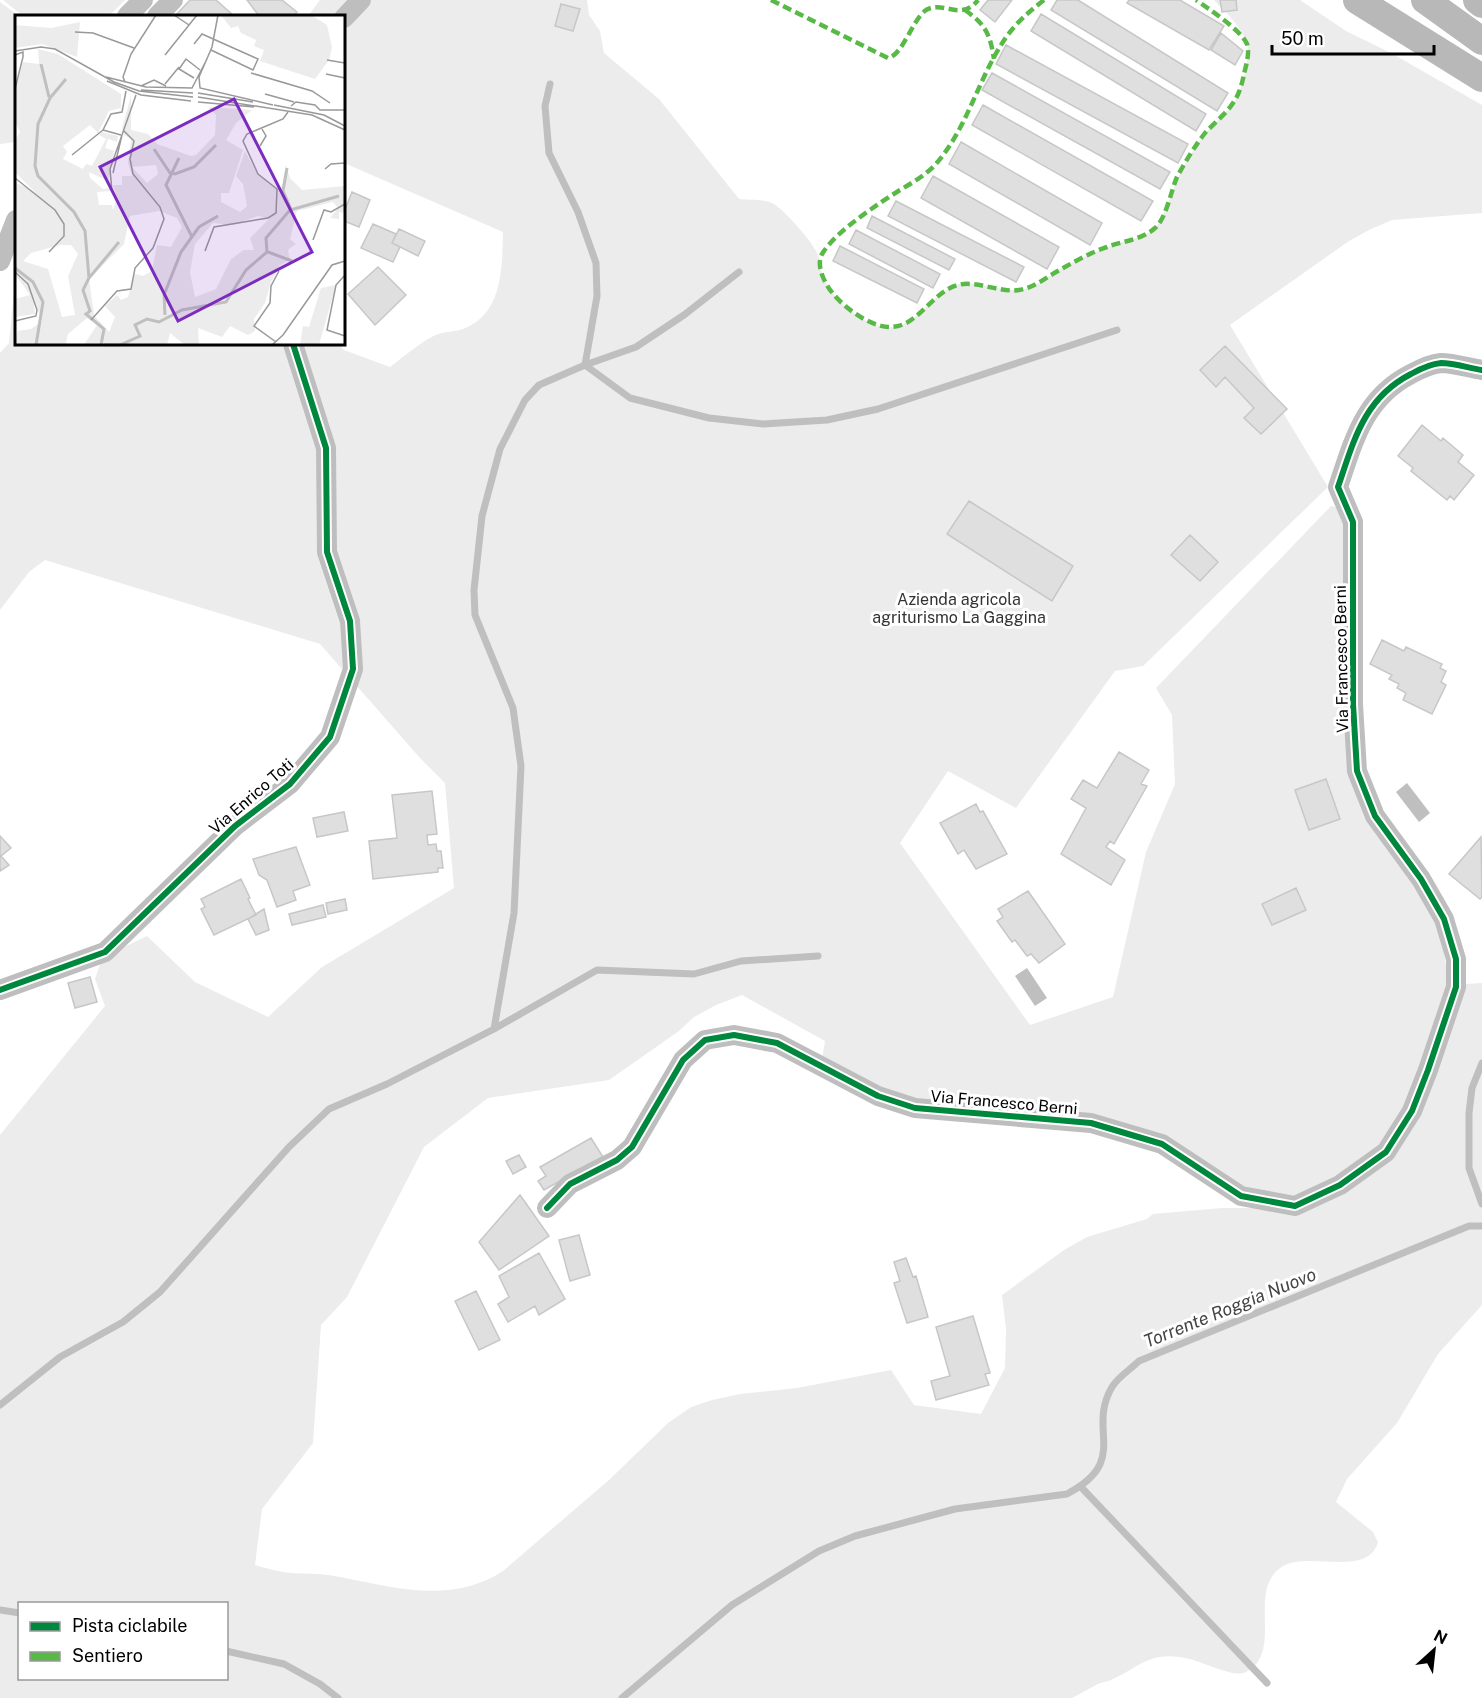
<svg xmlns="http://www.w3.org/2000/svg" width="1482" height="1698" viewBox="0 0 1482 1698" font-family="'Public Sans',sans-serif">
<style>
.green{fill:#ececec;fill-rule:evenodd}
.water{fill:#bfbfbf}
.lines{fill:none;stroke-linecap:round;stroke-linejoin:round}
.stream{stroke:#bfbfbf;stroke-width:7}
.building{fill:#dfdfdf;stroke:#c7c7c7;stroke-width:1.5}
.street{stroke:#bebebe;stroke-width:20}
.secondary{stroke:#b8b8b8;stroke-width:28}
.quiet{stroke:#58b947;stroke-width:4.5;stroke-dasharray:9 4.5;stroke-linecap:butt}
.cycleway-casing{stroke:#fff;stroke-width:10}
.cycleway{stroke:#00873e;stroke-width:6}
.labels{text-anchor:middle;stroke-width:6;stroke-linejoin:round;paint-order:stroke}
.park-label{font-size:16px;fill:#333;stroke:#fff}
.street-label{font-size:16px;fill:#000;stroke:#fff}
.water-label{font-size:18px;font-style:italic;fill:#444;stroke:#fff}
.inset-river{fill:none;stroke:#bfbfbf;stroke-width:3}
.inset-road{fill:none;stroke:#999;stroke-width:1.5}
.view{fill:#7b2cbf;fill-opacity:0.15;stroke:#7b2cbf;stroke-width:3}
.inset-edge{fill:none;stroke:#000;stroke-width:3}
</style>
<rect width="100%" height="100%" fill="#fff"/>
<path class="green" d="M3,0H125L109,16H23Z
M320,0H587L589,15L600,31L604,53L659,99L739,199C748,200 766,199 774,204C786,212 813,242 818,255C822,264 820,273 825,281C835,302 861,322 884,327C914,332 931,294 956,285C976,278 1006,296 1028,288C1042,283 1054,272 1067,265C1086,256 1105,247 1126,241C1135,238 1147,235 1154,229C1165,219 1174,183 1183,168C1190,156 1197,144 1205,134C1214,123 1225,114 1233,104C1242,92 1251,57 1247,43C1241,26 1226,13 1214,0H1300L1346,31L1391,53L1482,105V213L1392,220L1369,230L1349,241L1230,325L1328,487L1143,666L1115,671L1016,808L948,771L900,843L1030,1025L1113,997L1146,852L1175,784L1172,715L1156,688L1331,506L1344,509L1354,773L1439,920L1449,985L1482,983V1305L1438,1354L1397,1423L1347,1479L1336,1502L1373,1532L1378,1542C1368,1578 1310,1551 1283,1566C1245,1589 1285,1652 1246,1672C1234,1679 1200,1660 1185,1658C1150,1651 1141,1666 1113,1679C1108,1682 1101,1682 1096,1685C1088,1689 1080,1694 1072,1698H0V1135L105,1006L95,979L102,958L147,936L195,982L268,1017L322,967L454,888L445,783L420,758L320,644L45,560L29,572L0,610V353L9,343L16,273V344H339L344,350L390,367C401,359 423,340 436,335C444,331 455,332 463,329C503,314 502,268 503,232L344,163V16H308ZM742,995L825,1041L822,1059L911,1101L1161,1137L1243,1191L1283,1201L1251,1208H1222L1153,1214L1147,1219L1087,1237L1064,1250L1002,1295L1006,1329L1005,1368L981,1414L914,1405L891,1370L797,1388L740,1394L712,1400L691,1407L668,1423L609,1480L503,1571C447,1607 389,1585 328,1575C316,1573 303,1574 291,1573C278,1572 266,1568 255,1565L262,1509L313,1443L321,1325L347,1297L424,1147L488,1098L609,1080L679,1031L694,1017L716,1005ZM20,1604H226V1678H20Z
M0,2L19,16H16V142L0,144Z"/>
<path class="water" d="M1407,783L1430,813L1419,822L1396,792Z
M1027,968L1047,998L1035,1006L1015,976Z"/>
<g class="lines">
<path class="stream" d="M550,84L545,106L549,153L578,212L596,263L597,296L585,365L630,398L709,418L763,424L827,420L878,409L1117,330
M494,1029L514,913L521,766L513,708L475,615L474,590L482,516L500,449L525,400L539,385L585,365L636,347L684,315L739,272
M1482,1063L1472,1088L1469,1113V1168L1482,1204
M0,1405L60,1357L123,1322L160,1292L289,1147L329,1109L387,1084L494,1029L597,970L694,974L741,961L818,956
M1081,1487L1267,1683
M0,1610L20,1613
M226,1651L284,1664L320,1684L338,1698
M622,1698L732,1605L819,1551L855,1536L955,1509L1067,1494C1131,1460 1086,1431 1112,1387C1118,1377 1131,1369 1139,1361L1469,1226H1482"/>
</g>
<path class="building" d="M190,0H216L234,16H175Z
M247,0H282L297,12L293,16H259Z
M988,0H1012L995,22L980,10Z
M1057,0H1078L1228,93L1217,111L1051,10Z
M1129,0H1180L1224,26L1209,50L1127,3Z
M1220,0H1236L1237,10L1222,12Z
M561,4L580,9L573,31L555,26Z
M1041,14L1206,114L1196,131L1031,31Z
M1221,33L1243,51L1235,65L1211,50Z
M1006,45L1188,144L1178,163L996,64Z
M992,73L1170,172L1160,189L982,90Z
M983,105L1153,201L1141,221L972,125Z
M961,142L1102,223L1090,245L949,164Z
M933,176L1059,247L1047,269L921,198Z
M352,192L370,200L359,227L344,221V212Z
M896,201L1024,267L1016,282L888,216Z
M872,216L955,259L949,270L867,228Z
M373,224L396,234L392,243L400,247L393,262L361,248Z
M399,229L425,241L418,256L392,243Z
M856,230L940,274L933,288L849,244Z
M840,246L924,289L917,303L833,261Z
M378,267L406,295L375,325L348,294Z
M1225,346L1287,409L1261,434L1244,418L1254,408L1225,377L1216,387L1200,370Z
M1422,425L1441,441L1443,438L1463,455L1458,462L1474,475L1454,500L1450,496L1447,500L1411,471L1413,468L1398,456Z
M969,501L1073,566L1052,601L947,534Z
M1190,535L1218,562L1200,581L1171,555Z
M1382,640L1404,651L1406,647L1442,664L1440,668L1446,671L1441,682L1446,685L1432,714L1403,700L1406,693L1397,688L1399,684L1389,679L1392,675L1370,664Z
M1119,752L1149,770L1141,784L1147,786L1114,844L1110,841L1106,847L1125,860L1111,885L1061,854L1086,808L1071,799L1083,780L1097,788Z
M1326,779L1340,819L1309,830L1295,790Z
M432,791L437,834L427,835L428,845L436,844L437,851H441L443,868H438V872L373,879L369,841L397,838L392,795Z
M976,804L980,812L983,811L1007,854L976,869L964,850L958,854L940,823Z
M344,812L348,831L317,837L313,818Z
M0,836L11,848L1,856L9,865L0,871Z
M1481,837L1482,897L1480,899L1449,874Z
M296,847L310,885L293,891L296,900L277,907L267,880L259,875L253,859Z
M241,879L250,898L248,899L256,915L214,935L201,909L205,907L201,899Z
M1296,888L1306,910L1272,925L1262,904Z
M1028,891L1065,944L1039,963L1031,954L1027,956L1015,940L1012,942L997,921L1003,917L998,909Z
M345,899L347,910L328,914L326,903Z
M323,905L326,917L292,925L289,914Z
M264,909L269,930L256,935L248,919Z
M90,977L97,1002L75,1008L68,983Z
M591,1138L603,1157L544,1190L538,1181L546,1176L540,1167Z
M519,1155L526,1167L513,1174L506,1161Z
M520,1195L549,1236L499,1270L479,1242Z
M579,1235L590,1275L570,1281L559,1240Z
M539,1253L565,1299L539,1315L535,1306L508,1322L498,1304L509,1297L499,1276Z
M906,1258L913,1277L916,1276L928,1317L907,1323L894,1283L900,1281L894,1262Z
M476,1291L500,1340L479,1350L455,1301Z
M973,1316L990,1373L985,1374L989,1385L936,1400L931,1381L950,1376L936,1327Z"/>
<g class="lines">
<path class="street" d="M127,16L143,0
M157,16L173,0
M344,18L361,0
M0,261L16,220
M0,990L105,952L235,826L290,784L330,737L353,669L350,621L327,552L326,448L293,344
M547,1208L570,1184L617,1160L632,1147L683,1060L705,1040L734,1035L777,1043L878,1096L915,1108L1091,1123L1162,1144L1241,1196L1295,1206L1340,1185L1386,1152L1412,1111L1428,1070L1456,987V959L1444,919L1421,879L1375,816L1357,771L1353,704V522L1338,487C1354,440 1364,398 1411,374C1420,369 1430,364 1441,363C1454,363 1469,368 1482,370"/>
<path class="secondary" d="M1357,0L1482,78
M1425,0L1482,41
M1477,0L1482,4"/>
<path class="quiet" d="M771,0L888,58C903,55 912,20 926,10C944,0 961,22 978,0
M1044,0C1030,11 1017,22 1007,36C978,77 968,129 934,166C924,176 912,183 900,190C878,204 838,230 824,251C816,261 821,275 827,285C837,303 867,326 889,327C918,328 931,292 958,285C977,280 999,293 1019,290C1033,288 1044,279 1056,272C1072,263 1089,253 1107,247C1122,241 1142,240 1155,228C1166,219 1171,191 1177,177C1185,162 1195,146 1205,133C1214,123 1226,114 1233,103C1239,95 1242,84 1244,74C1246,66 1250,52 1247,44C1241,30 1209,9 1196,0
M965,10C986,25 990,34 994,59"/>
<g class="cycleway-casing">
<path id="cycleway" d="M0,990L105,952L235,826L290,784L330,737L353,669L350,621L327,552L326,448L293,344
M547,1208L570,1184L617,1160L632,1147L683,1060L705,1040L734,1035L777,1043L878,1096L915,1108L1091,1123L1162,1144L1241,1196L1295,1206L1340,1185L1386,1152L1412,1111L1428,1070L1456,987V959L1444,919L1421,879L1375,816L1357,771L1353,704V522L1338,487C1354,440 1364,398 1411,374C1420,369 1430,364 1441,363C1454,363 1469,368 1482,370"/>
</g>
<use href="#cycleway" class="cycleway"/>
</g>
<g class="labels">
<g class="park-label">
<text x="959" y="605">Azienda agricola<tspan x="959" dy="18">agriturismo La Gaggina</tspan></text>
</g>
<g class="street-label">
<text transform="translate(1341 659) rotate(-91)" y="6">Via Francesco Berni</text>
<text transform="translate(251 796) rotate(-41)" y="6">Via Enrico Toti</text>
<text transform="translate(1004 1102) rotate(5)" y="6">Via Francesco Berni</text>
</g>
<g class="water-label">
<text transform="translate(1230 1308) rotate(-22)" y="6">Torrente Roggia Nuovo</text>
</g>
</g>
<g transform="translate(15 15)">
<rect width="330" height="330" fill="#fff"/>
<path d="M206,0H296L312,10L317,32L314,45L300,64L245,46L249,35L239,31L241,25L226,18L223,11L216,13ZM65,7L62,42L27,29L0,33V10L36,13ZM23,34L43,39L106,79V93L94,96L83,118L75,110L48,131L52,137L48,144L68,154L71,149L77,151L91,124L84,120L87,117L103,121L102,127L93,124L90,133L99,136L94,163L91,165L74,157L75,163L88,174L95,173L96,176L82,177L84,190H97L98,195L102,183L98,170H107V161H117L113,148L116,124L109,120L107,113L116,81V115L133,119L142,129L176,141L181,140L200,120L201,100L193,92L237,95L221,108L211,125L228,135L214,178H206V187L225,197L232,191L228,169L221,161L230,136L243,160L263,174L267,171L271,150L275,163L287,175L330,171V198L324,197V204L315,203L323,193L318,187L282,196L275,224L281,229L273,235L275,245L265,250L256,267L250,288L239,304L240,316L233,320L215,311L207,322L183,313L184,330H170L155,318L152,330H69L82,310L72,303L53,319L51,328L55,330H0L2,316L16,314L27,306L18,281L20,299L0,302V284L15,280L0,259V173L2,168L20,177L0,157V125L5,117L0,106V76L8,47L24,49ZM141,150L143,159L132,168L117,152ZM144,196L162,203L167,212L156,232L142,230L137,256L128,261L120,259L113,282L106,285L102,280L90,291L100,302L94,317L79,300L74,264L109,229L115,201ZM243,201L254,204L235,223L239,235H229L216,244L201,274L180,282L175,257L180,229L198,208L218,210ZM45,230H56L63,239L53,261L60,300L47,302L33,254L8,246L16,238ZM321,270L304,330H285L288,311L294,312L306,273Z" fill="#ececec" fill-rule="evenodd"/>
<path class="inset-river" d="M26,49L34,82M51,64L35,83L23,109L20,151L23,161L59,197L70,216L74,263L68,275L75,296L71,299L89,314L86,330M139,134L155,158L160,159L179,152L201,130M164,143L151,170L177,222M272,153L268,176L276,194M253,237L277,246M0,253L18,267L28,287L21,330M74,263L104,227M150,300L149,280L166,237L184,212L203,201M89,330H105L125,321L120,310L132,304L144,307L167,295L211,287L231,255L252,237L251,223L275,195L324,181"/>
<path class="inset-road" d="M159,0L174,10M203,0L197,32L184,62L185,73L258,90M60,17L78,18L119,33M179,29L187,19L243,44L238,55L196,35M0,36L26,32L40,34L99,67L124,76L178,82M0,40L8,37V42L0,74M150,40L182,0M312,45L330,48M236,58L297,76L315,88M311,59L330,63M91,62L131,72L177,73L192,44M179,63L164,54L171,44L185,55M92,66L126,80L176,86M110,67L108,62L116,39L141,0M150,69L164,52M126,71L139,65L151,71M126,75L178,78M183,78L238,87M250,79L279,87M183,82L297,100L330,115M183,87L239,92M259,90L309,100L330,111M276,91L281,87L300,90L305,95H330M106,120L88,115L96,99L107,97L111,76M245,131L251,121L247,114M57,140L88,115M310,154L316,149L330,148M98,158L107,120M0,163L40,195L49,209V221L34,237M97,177L95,154L121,80M298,225L309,195L316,197L330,189M190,236L199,212L253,203L261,198L262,174L243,159L228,126L232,119L268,104L273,97M0,257L13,269L22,295L21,301L0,306M330,260L321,270L312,315L330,321M76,305L102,276L116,274L120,253L138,233L149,204L145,192L118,159L115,144L119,126L108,115M261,327L239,311L255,288L256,271L264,256M257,330L268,320L317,250L330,246"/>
<path class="view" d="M219,84L297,237L163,306L85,152Z"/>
<rect width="330" height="330" class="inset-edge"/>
</g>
<rect x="18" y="1602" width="210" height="78" fill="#ffffff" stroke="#999999" stroke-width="1.5"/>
<rect x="30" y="1622" width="30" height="9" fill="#00873e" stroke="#999999" stroke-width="1.5"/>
<text x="72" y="1632" font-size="18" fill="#000000">Pista ciclabile</text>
<rect x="30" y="1652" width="30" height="9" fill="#58b947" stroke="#999999" stroke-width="1.5"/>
<text x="72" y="1662" font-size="18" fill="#000000">Sentiero</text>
<g transform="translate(1434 1650) rotate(27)" stroke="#ffffff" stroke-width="4.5" paint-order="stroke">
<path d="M0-4.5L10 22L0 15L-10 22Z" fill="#000000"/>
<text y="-9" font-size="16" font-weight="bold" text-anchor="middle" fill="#000000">N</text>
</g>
<path d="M1272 45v9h162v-9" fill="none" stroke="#000000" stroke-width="3"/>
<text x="1281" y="45" font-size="18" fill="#000000" stroke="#ffffff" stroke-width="4.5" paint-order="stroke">50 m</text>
</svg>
